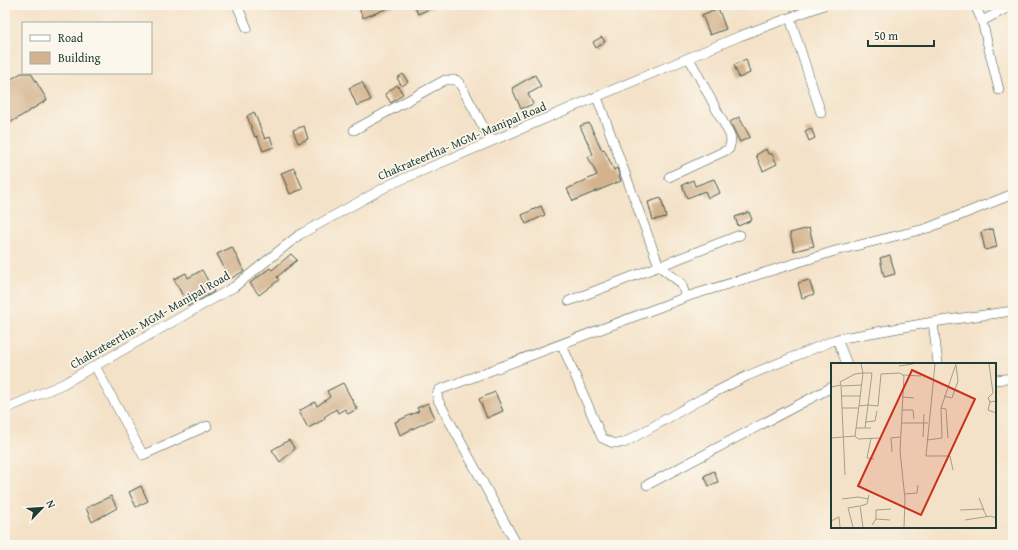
<svg xmlns="http://www.w3.org/2000/svg" width="1018" height="550" viewBox="0 0 1018 550" font-family="'Gentium Book Plus',serif">
<style>
.building{fill:#d3b28d}
.lines{fill:none;stroke-linecap:round;stroke-linejoin:round}
.minor-casing{stroke:#3f564a;stroke-width:10}
.minor{stroke:#fff;stroke-width:9}
.labels{text-anchor:middle;stroke-width:3.5;stroke-linejoin:round;paint-order:stroke}
.street-label{font-size:12px;fill:#1f3d34;stroke:#fbf7ec}
.inset-road{fill:none;stroke:#9fa08d;stroke-width:1}
.view{fill:#c8321e;fill-opacity:0.15;stroke:#c8321e;stroke-width:2}
.inset-edge{fill:none;stroke:#1f3d34;stroke-width:2}
</style>
<rect width="100%" height="100%" fill="#fbf7ec"/>
<filter id="ink" filterUnits="userSpaceOnUse"><feTurbulence type="fractalNoise" baseFrequency=".025" numOctaves="2"/><feDisplacementMap in="SourceGraphic" scale="8" xChannelSelector="R" yChannelSelector="G"/><feConvolveMatrix kernelMatrix="1 2 1 2 8 2 1 2 1" color-interpolation-filters="sRGB"/></filter>
<filter id="wash" filterUnits="userSpaceOnUse"><feTurbulence type="fractalNoise" baseFrequency=".012" numOctaves="4" result="noise"/><feDisplacementMap in="SourceGraphic" scale="16" xChannelSelector="R" yChannelSelector="G"/><feGaussianBlur stdDeviation="0.9" result="paint"/><feColorMatrix in="noise" values="0 0 0 0 0 0 0 0 0 0 0 0 0 0 0 0 0 1.4 0 .05"/><feComposite in="paint" operator="in"/></filter>
<g filter="url(#wash)">
<rect width="100%" height="100%" fill="#f4e2c8"/>
<g id="blocks">
<path class="building" d="M366,5H396L363,18L359,8Z
M414,5H438L418,14Z
M718,8L726,29L710,35L702,15Z
M602,37L605,42L596,48L593,42Z
M746,59L750,73L739,78L734,65Z
M21,73H31L47,100L5,126V83Z
M403,74L408,82L402,86L397,78Z
M535,75L541,87L528,94L533,104L521,109L512,88Z
M362,82L371,100L357,106L349,88Z
M397,85L403,94L391,103L385,94Z
M254,112L265,139L270,137L274,147L263,151L257,136L255,137L247,116Z
M739,117L750,137L740,142L730,122Z
M589,123L602,150L604,149L614,170L617,168L621,181L573,201L567,189L597,175L588,157L593,154L580,126Z
M304,126L308,139L298,143L293,130Z
M811,128L815,138L809,141L805,131Z
M766,149L768,154H772L777,164L763,171L756,155Z
M294,168L303,189L290,194L281,173Z
M714,179L720,193L708,198L705,191L687,198L682,185L693,180L695,186Z
M661,198L666,217L653,220L648,202Z
M541,206L545,215L526,224L522,215Z
M749,212L752,220L738,226L735,217Z
M809,228L814,246L794,251L790,233Z
M993,229L997,247L985,250L981,232Z
M232,247L244,271L230,279L217,254Z
M291,254L297,260L277,277L279,280L259,295L250,283L270,268L272,270Z
M890,255L895,274L884,277L880,258Z
M202,270L214,292L188,306L174,279L186,273L188,278Z
M809,280L814,294L802,298L798,283Z
M343,383L357,409L348,414L345,409L338,413L336,409L324,417L325,419L308,428L299,411L315,402L317,406L330,397L327,391Z
M495,392L503,411L487,418L479,399Z
M428,403L435,418L400,435L395,422L419,411L417,408Z
M289,440L295,449L280,462L272,450Z
M714,471L718,482L709,486L704,476Z
M141,486L148,501L136,507L129,492Z
M111,496L117,508L92,522L86,508Z"/>
</g>
</g>
<g filter="url(#ink)">
<use href="#blocks" fill-opacity="0" stroke="#3f564a" stroke-width="1"/>
<g class="lines">
<g class="minor-casing">
<path id="minor" d="M237,5L247,28
M975,5L982,21L999,90
M790,18L821,113
M982,21L1013,5
M597,97L659,266L681,283L686,297
M354,130L445,80H456L460,84L491,141
M669,177L729,149L731,141L730,135L689,58
M569,301L740,235
M933,322L938,364
M837,339L847,364
M562,345L602,438L613,443H624L703,398L747,376L837,339L933,322L1013,311
M95,366L143,455L207,426
M995,380L1013,378
M5,409L63,384L234,287L299,235L391,184L740,36L824,5
M647,485L832,387
M517,545L438,400L437,394L439,390L689,296L835,251L928,228L1013,194"/>
</g>
<use href="#minor" class="minor"/>
</g>
</g>
<g class="labels">
<g class="street-label">
<text transform="translate(462 141) rotate(-23)" y="4">Chakrateertha- MGM- Manipal Road</text>
<text transform="translate(150 320) rotate(-30)" y="4">Chakrateertha- MGM- Manipal Road</text>
</g>
</g>
<g transform="translate(831 363)">
<rect width="165" height="165" fill="#f4e2c8"/>
<path class="inset-road" d="M30,1L32,10H41L37,42L47,43L50,11L69,10L73,13L69,88L74,136L73,164M104,1L95,93H119L122,107M158,1L162,30L157,35L159,39L165,38M68,3L82,1M72,12L90,13M10,22L14,112M11,23L31,22M0,24L10,22L9,19L24,11L32,10L28,43L37,42L34,65M11,33H29M113,33L121,35L127,18L125,2M71,34L83,35M159,39L157,47L165,50M11,45H27M110,45L115,46L117,75M71,47H82L83,56M34,59L44,58L46,48M70,60H97M25,65H40M24,73L27,76L48,75M92,74L93,51M0,75L24,73L28,43M40,75L36,95L43,96M96,77L111,75L110,45L125,1M61,89L60,75L69,74M74,131L86,130L87,122M148,135L153,147M11,136L27,134L37,136M129,147L152,146L156,154M45,156V147L60,146M134,157L160,153L165,155M0,158L8,154L9,164M41,162L45,156L59,157M22,164L17,145L28,143M32,164L29,143L36,141L38,132"/>
<path class="view" d="M81,7L144,36L90,152L27,123Z"/>
<rect width="165" height="165" class="inset-edge"/>
</g>
<rect width="1018" height="550" fill="none" stroke="#fbf7ec" stroke-width="20"/>
<rect x="22" y="22" width="130" height="52" fill="#fbf7ec" stroke="#a3ada2"/>
<rect x="30" y="35" width="20" height="6" fill="#ffffff" stroke="#a3ada2"/>
<text x="58" y="42" font-size="12" fill="#1f3d34">Road</text>
<rect x="30" y="52" width="20" height="12" fill="#d3b28d" stroke="#a3ada2"/>
<text x="58" y="62" font-size="12" fill="#1f3d34">Building</text>
<g transform="translate(42 508) rotate(65)" stroke="#fbf7ec" stroke-width="3" paint-order="stroke">
<path d="M0-3L7 15L0 10L-7 15Z" fill="#1f3d34"/>
<text y="-6" font-size="11" font-weight="bold" text-anchor="middle" fill="#1f3d34">N</text>
</g>
<path d="M868 40v6h66v-6" fill="none" stroke="#1f3d34" stroke-width="2"/>
<text x="874" y="40" font-size="12" fill="#1f3d34" stroke="#fbf7ec" stroke-width="3" paint-order="stroke">50 m</text>
</svg>
